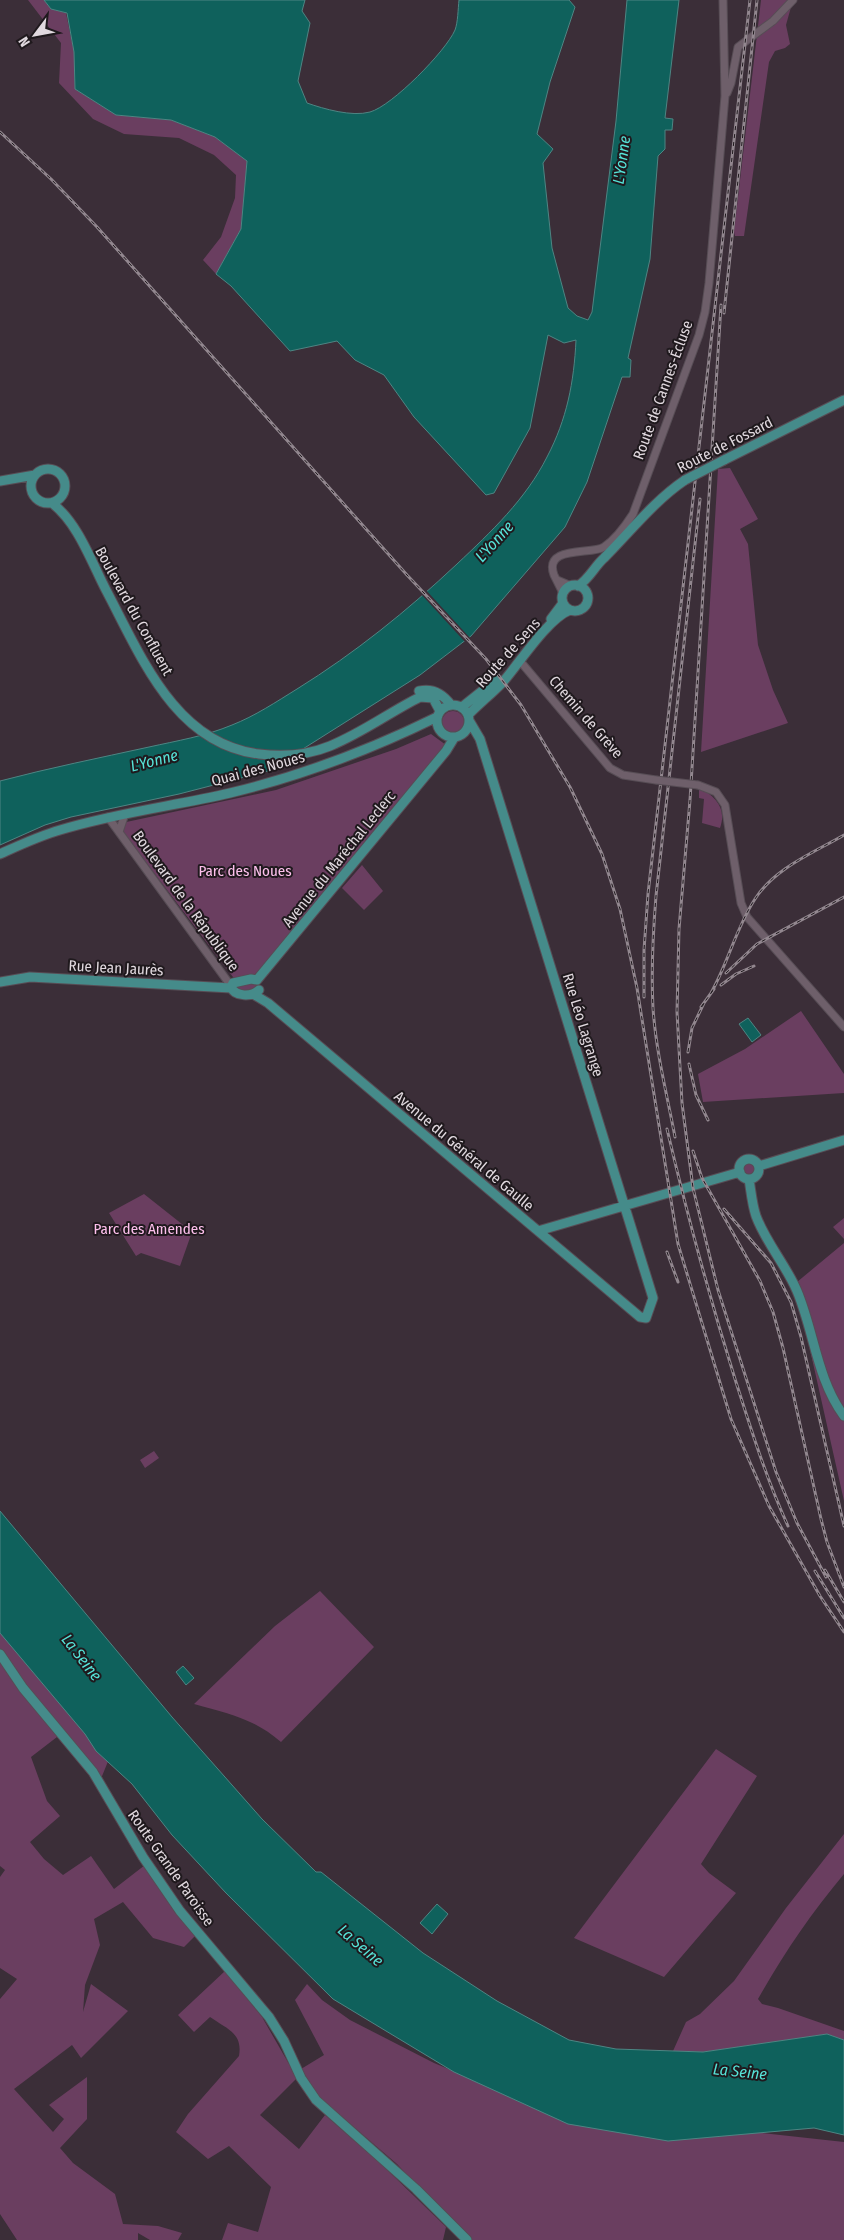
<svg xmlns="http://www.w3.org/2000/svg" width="844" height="2240" viewBox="0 0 844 2240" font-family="'Fira Sans Condensed',sans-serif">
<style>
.green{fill:#6a3e60}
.water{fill:#0f615c;stroke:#4e8583}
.pier{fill:#3b2e38}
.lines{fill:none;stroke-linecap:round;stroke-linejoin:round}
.minor-casing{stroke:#574d55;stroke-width:9}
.major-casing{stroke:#574d55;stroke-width:11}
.minor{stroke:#6e5f6a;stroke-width:7}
.major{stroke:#458b8a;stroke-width:9}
.rail-casing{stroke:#92878f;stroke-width:3}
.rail{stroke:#1f191d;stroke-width:1;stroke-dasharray:4;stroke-linecap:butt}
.minor-bridge-casing{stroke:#574d55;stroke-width:9;stroke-linecap:butt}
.major-bridge-casing{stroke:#574d55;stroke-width:11;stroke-linecap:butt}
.minor-bridge{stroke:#6e5f6a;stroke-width:7}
.major-bridge{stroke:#458b8a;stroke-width:9}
.labels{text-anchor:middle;stroke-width:4;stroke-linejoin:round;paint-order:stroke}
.street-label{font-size:15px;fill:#e1d9df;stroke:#1f191d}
.park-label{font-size:15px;fill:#fec0ed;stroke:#1f191d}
.water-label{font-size:16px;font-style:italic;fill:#56e3d8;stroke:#1f191d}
</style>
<rect width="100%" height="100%" fill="#3b2e38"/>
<path class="green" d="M28,0H44L51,9L66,13L74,52L75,89L116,115L171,120L215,137L247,161L241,229L216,274L203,260L221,237L235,198L236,175L214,155L179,138L124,134L93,119L59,83L61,43Z
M761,0H793L786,25L790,44L785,48L775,51L769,62L744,236H735L734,232Z
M730,468L758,519L740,529L748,544L758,645L773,690L788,723L701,752L718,469Z
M442 722a11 11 0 1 1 22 0a11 11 0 1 1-22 0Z
M431,734L446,745L260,972L236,981L117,824L276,790L396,749Z
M699,788C716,796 727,809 720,828L702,823L704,799L699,798Z
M362,865L383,891L364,910L342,888Z
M248,982L257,984L256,990L240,992L235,986Z
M801,1011L844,1074V1093L703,1102L698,1074L745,1049Z
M743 1169a6 6 0 1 1 12 0a6 6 0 1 1-12 0Z
M144,1194L192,1232L180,1266L141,1253L136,1256L109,1213Z
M844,1218V1239L833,1227Z
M844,1243V1412L839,1416L844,1420V1501L804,1323L791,1287Z
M154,1451L159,1458L145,1468L140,1460Z
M320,1591L374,1647L281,1742C253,1718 229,1714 194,1704L275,1626Z
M0,1630L109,1759L98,1786L57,1737L31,1757L47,1801L60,1816L30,1842L44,1859L63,1875L91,1856L114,1889L145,1865L196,1935L184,1947L153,1938L123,1902L94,1919L100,1945L85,1985L83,2012L91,1984L128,2011L81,2058L72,2045L14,2089L53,2132L64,2119L49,2105L87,2077V2119L60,2148L73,2163L115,2194L123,2224L158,2226L182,2233L178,2240H150L138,2233V2240H17L0,2214V1999L17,1979L0,1968V1877L5,1870L0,1866Z
M716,1749L757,1776L701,1864L709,1873L736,1893L664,1977L574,1938Z
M844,1834V1874C810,1915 784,1953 758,1999L762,2004L778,2008L844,2031V2040L827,2034L703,2052L673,2051L686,2022L700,2014L734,1981L786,1908Z
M225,1971L262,2017L297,2078L260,2115L299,2149L325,2115L378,2161L446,2227L443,2240H222L228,2223L258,2232L271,2187L229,2146L208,2159L176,2132L188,2114L239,2056C243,2033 227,2029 210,2017L194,2032L178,2015Z
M307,1984L322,2000L350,2020L434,2063L506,2093L736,2130L844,2142V2240H472L428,2198L397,2164L320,2098L301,2069L324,2055L295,2000Z"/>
<path class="water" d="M44,0H305L302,11L310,23L298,81L307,103C324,109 352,117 370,112C392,106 446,51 455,30C458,22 458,9 459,0H569L575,7L550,82L537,134L553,149L543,163L552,248L568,308L577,316L588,320L592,312L616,121L627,0H679L665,118L673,119L672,130H665V149L658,156L650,259L628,358L631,360L630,377H622L587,482L565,527L471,636L420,675L268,771L179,794L71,817L45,825L0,845V781C49,768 99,758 149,747C176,741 206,736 232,725C255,716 276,702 297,689C355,653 407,611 457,564C491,532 526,499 547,457C567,419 574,382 576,340L564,343L548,335L530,428L494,493L486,495L414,417L384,375L355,360L337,341L290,351L231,286L216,274L241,229L247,161L215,137L171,120L116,115L75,89L74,52L67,13L51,9Z
M748,1018L761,1035L752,1042L739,1024Z
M0,1511L172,1717L262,1819L316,1872H321L423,1953L497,2001L569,2040L616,2049L703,2052L827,2034L844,2040V2135L814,2128L668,2141L568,2124L454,2072L333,1999L226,1893L172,1835L132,1784L96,1751L85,1734L0,1633Z
M183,1666L194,1678L186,1685L176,1672Z
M437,1904L448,1914L432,1934L420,1923Z"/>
<path class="pier" d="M425,589L471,639L466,643L420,593Z"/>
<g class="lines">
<g class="minor-casing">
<path id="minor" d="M727,93L731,83L738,47L773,21L793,0
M557,580L571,586
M563,593C560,587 557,581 554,575C543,545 592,555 604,547C616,539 626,525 633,514L699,335L705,312L709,283L725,96L723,0
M520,661L610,768L623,775L656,780
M698,785L716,792L725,805L741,903L747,917L844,1027
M108,817L231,986
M119,832L125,814"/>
</g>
<g class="major-casing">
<path id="major" d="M724,460L844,400
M31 486a17 17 0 1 1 34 0a17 17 0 1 1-34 0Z
M0,481L35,475
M52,503C78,523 91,561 106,590C141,656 175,744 259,754C283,757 308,755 330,746C362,733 390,712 420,697L433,698L440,711
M562 598a13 13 0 1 1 26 0a13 13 0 1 1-26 0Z
M578,586C590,578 594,567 604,558C630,532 654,501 685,480
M551,619L563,603
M419,691C432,688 443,694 451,705
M437 721a16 16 0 1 1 32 0a16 16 0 1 1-32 0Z
M462,707L497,679
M468,715C479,704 491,694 502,683C519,664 547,619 570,610
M0,854C20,845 39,836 60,830C115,813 174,806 230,793C301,776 372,749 437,717
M257,980L446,751L454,738
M257,980L251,979L233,983L231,987C235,997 252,997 259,990
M0,982L30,977L231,988
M253,994L268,1003L640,1317L646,1318L653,1298L480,739L470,722
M739 1169a10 10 0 1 1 20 0a10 10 0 1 1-20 0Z
M759,1166L844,1140
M749,1179C751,1191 752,1204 756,1216C766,1243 786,1265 797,1291C814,1331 817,1380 844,1416
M538,1231L740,1172
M0,1654L23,1688L93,1772L143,1857L180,1911L269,2017L284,2041L301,2078L316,2100L416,2189L467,2240"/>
</g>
<use href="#minor" class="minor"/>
<use href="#major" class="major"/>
<g class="rail-casing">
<path id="rail" d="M0,132L51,179L97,227L407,575L486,659L521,705L570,787L602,854L620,909L637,988L678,1244L731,1419L769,1506L820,1596L844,1632
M721,305L690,800L679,929L677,1012L682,1103L693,1188L718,1290L776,1472L797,1523L826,1577
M724,313L757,0
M726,973L757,944L844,897
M721,985L736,974L754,966
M711,993C728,963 736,928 755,899C775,868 813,853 844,835
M644,997V950L648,894L750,0
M701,1007L714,989
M688,1052L692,1028L704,1003
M689,1064L696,1095L708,1120
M667,1129C687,1214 709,1296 735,1379C751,1429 766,1478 788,1526
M675,1137C667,1095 656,1052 653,1008C651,971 653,933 656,896L700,499
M693,1151L702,1178L760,1281L773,1312L783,1348L821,1519L827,1542L844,1587
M724,1209L771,1263L791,1302L801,1337L844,1526
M667,1252L678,1282
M825,1570L844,1602
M815,1571L844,1618"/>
</g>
<use href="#rail" class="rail"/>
<g class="minor-bridge-casing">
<path id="minor-bridge" d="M656,780L698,785"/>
</g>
<g class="major-bridge-casing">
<path id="major-bridge" d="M685,480L724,460"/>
</g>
<use href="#minor-bridge" class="minor-bridge"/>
<use href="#major-bridge" class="major-bridge"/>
</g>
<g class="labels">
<g class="street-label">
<text transform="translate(663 390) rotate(-70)" y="5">Route de Cannes-Écluse</text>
<text transform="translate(725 445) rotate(-27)" y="5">Route de Fossard</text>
<text transform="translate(134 611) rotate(61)" y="5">Boulevard du Confluent</text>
<text transform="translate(508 653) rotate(-48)" y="5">Route de Sens</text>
<text transform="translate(586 717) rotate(49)" y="5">Chemin de Grève</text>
<text transform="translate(258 769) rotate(-15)" y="5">Quai des Noues</text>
<text transform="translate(339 859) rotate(-51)" y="5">Avenue du Maréchal Leclerc</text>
<text transform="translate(186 901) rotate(54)" y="5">Boulevard de la République</text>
<text transform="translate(116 968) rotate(3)" y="5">Rue Jean Jaurès</text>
<text transform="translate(583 1025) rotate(73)" y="5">Rue Léo Lagrange</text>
<text transform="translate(464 1151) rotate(40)" y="5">Avenue du Général de Gaulle</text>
<text transform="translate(171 1868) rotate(55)" y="5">Route Grande Paroisse</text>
</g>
<g class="park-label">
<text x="245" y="876">Parc des Noues</text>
<text x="149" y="1234">Parc des Amendes</text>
</g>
<g class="water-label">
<text transform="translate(621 160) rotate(-82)" y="6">L'Yonne</text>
<text transform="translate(494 541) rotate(-48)" y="6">L'Yonne</text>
<text transform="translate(154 760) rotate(-14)" y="6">L'Yonne</text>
<text transform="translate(82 1657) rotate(52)" y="6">La Seine</text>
<text transform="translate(361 1945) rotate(41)" y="6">La Seine</text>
<text transform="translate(740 2071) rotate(6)" y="6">La Seine</text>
</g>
</g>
<g transform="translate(35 35) rotate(238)" stroke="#1f191d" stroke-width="4" paint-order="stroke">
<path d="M0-4L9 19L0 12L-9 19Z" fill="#e1d9df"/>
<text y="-8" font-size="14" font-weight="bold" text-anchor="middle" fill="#e1d9df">N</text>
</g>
</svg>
